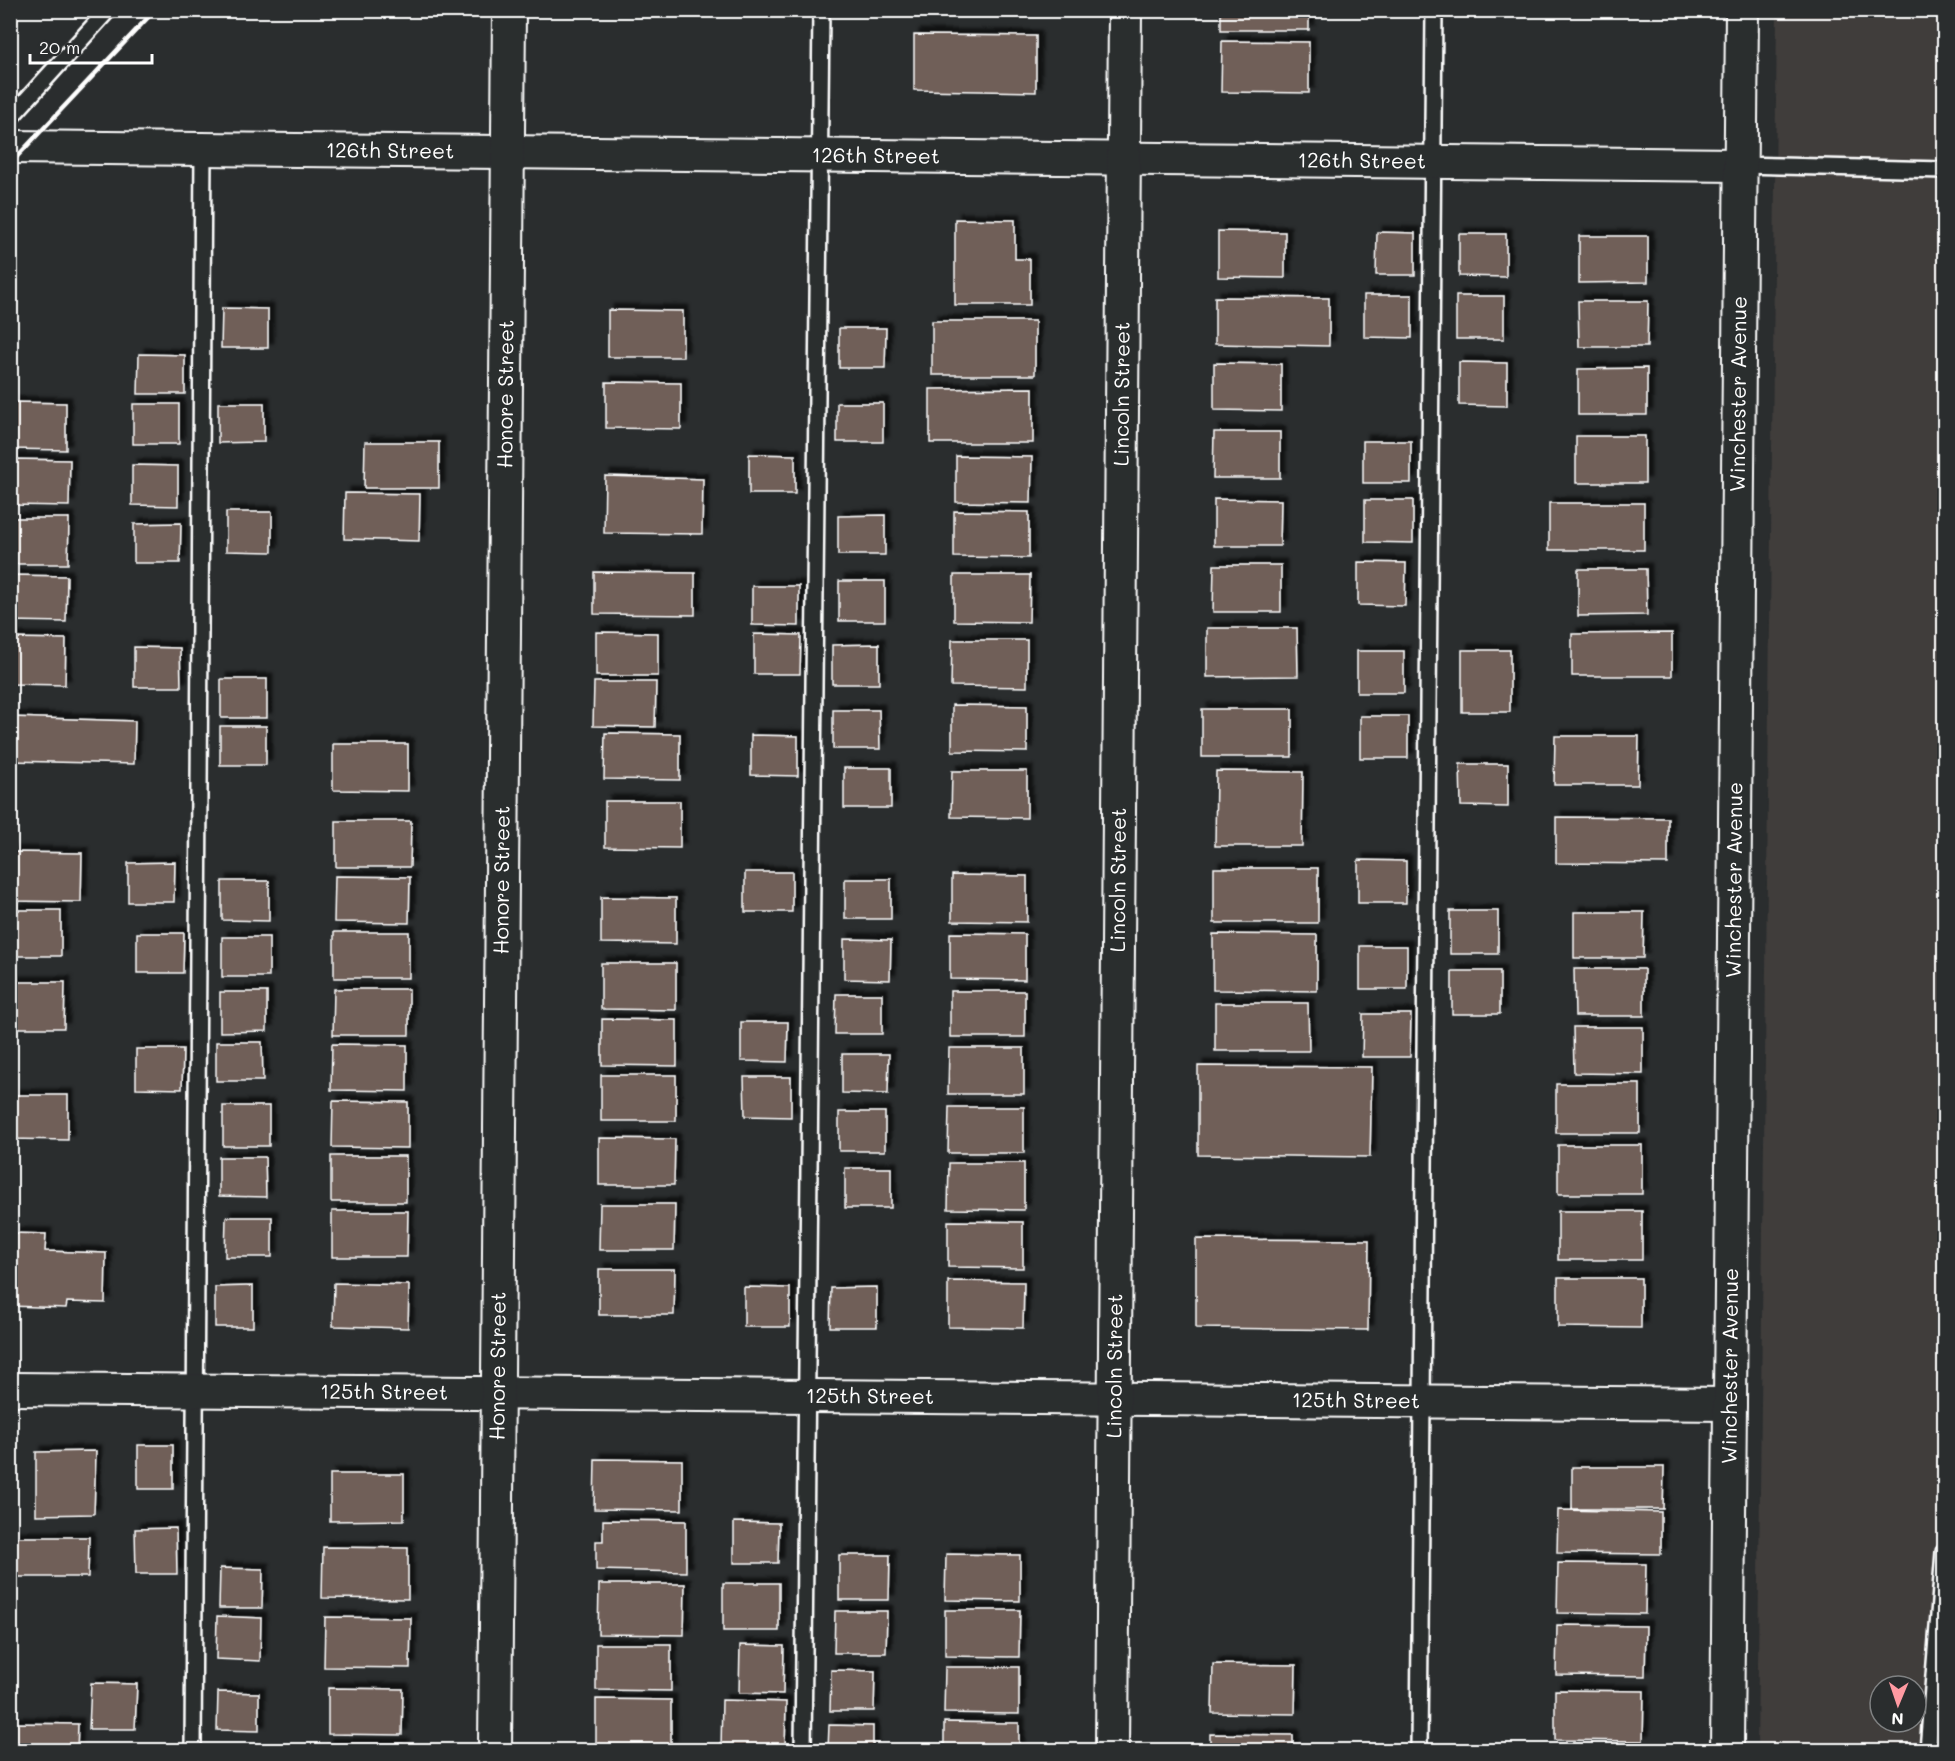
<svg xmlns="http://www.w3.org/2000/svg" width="1955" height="1761" viewBox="0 0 1955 1761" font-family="Mali,sans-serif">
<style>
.built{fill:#3f3c3b;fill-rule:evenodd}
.building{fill:#6f5e58;stroke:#fff;stroke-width:1.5;filter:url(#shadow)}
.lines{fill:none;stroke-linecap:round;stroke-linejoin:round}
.lane-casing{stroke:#fff;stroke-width:20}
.street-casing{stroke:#fff;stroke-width:36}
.lane{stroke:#2a2d2e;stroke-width:15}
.street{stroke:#2a2d2e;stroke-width:32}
.rail{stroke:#fff;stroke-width:4.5}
.labels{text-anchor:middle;stroke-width:5;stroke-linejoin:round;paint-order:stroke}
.street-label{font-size:21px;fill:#fff;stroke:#2a2d2e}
</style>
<defs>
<filter id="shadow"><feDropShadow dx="5.5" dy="-5.5" stdDeviation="1.5" flood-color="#0009"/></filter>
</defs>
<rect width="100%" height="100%" fill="#2a2d2e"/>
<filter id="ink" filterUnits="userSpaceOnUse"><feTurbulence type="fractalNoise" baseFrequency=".0167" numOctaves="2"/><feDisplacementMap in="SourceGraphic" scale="12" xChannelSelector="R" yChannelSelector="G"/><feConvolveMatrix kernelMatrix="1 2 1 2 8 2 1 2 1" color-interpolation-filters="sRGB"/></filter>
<g filter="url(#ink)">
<path class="built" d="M1777,11H1944V1750H1757ZM1880,1686H1916V1722H1880Z"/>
<path class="building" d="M1221,10H1309V30H1221Z
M914,35L1036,36V92L914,90Z
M1222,41L1309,42V93L1221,92Z
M955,219L1015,220V259H1030V305H955Z
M1218,231L1285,232V278L1218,277Z
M1377,232L1415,233V275H1376Z
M1459,234H1506V277L1459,276Z
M1579,236H1648V282L1579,283Z
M1364,295H1412V338L1364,337Z
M1456,296H1504V339H1456Z
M1215,297L1329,298V346L1215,344Z
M1578,301H1648L1647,347H1579Z
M222,308L268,309V348H221Z
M608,310L683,311V357H608Z
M932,321H1035V375H932Z
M839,328H886L885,368H839Z
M139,354L185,355V394H138Z
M1459,362L1507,363V406L1459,405Z
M1214,363L1281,364V411L1214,410Z
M1647,368V415H1578V369Z
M606,382L681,383V429L606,428Z
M1033,388V443H930V389Z
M10,402L66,403V450L10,449Z
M218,403H264V442L218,443Z
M837,403H883V442H837Z
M133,404H179V444H133Z
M1214,432H1280V478H1213Z
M1576,436H1645V483H1576Z
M1363,441H1411V483H1363Z
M365,442H439V488H364Z
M749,454L795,455V494H749Z
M956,456L1032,457L1031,503L956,502Z
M10,459L70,460L69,506L10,505Z
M132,465L178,466V506L132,505Z
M605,476L703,479L702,534L604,533Z
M345,493L420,494L419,541L344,539Z
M1214,499L1281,500L1280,546H1214Z
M1365,500H1413V543L1365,542Z
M1549,503H1644V550H1549Z
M954,511L1029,512V558L954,557Z
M226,512H272V552L226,551Z
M885,515V555H838V516Z
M10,518H69L68,564H10Z
M181,523L180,563H134V524Z
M1358,562L1406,563L1405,606L1358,605Z
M1214,565H1281V612H1213Z
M1578,569H1646L1647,615L1578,616Z
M594,572L695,573V615L594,614Z
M10,575L67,576L66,622L10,621Z
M954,575H1030L1029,622L954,621Z
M839,581H885V621H839Z
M752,586H799V626L752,625Z
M1207,628H1297L1298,676L1207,677Z
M596,632L658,633V676H596Z
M1672,633V676H1572V634Z
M754,634L801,635L800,674H754Z
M10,638L66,639L65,685L10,684Z
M952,640H1027V687L951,686Z
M879,644V684H832V645Z
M134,647L180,648L181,687H134Z
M1462,650H1510V712H1462Z
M1357,651H1404V693H1357Z
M221,679H267V718H221Z
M594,682H656L655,727L593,726Z
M952,705L1027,706V752L952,751Z
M1202,709H1292V757H1202Z
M833,710H879L880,749H833Z
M1360,716H1408V758H1360Z
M10,717L135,721L134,764L10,761Z
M220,726H266V765H220Z
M605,733L680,734V780L604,779Z
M751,735L798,736V776L751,775Z
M1555,736H1639L1638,785H1554Z
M333,744H408V791L333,790Z
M1460,764H1508V807L1461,806Z
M844,768H891V808H844Z
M952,771H1027V818L951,817Z
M1216,771L1303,772L1302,846H1215Z
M605,801H680V848L605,847Z
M1556,817L1668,818V864L1556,863Z
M336,821H411L410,867H336Z
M10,852L82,853L81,902L10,901Z
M1358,860L1406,861V903H1358Z
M175,862L174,902H128V863Z
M1214,868H1318V923H1214Z
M745,872H792V912H745Z
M952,875L1027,876V922L952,921Z
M335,876L410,877L409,923L334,922Z
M845,879H891V919H845Z
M222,881H269V921L222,920Z
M601,897L676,898V944L601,943Z
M10,910H61V956H10Z
M1450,911H1498V954H1450Z
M1574,912H1644L1643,958H1574Z
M334,932H409V978H334Z
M137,933H184L183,973H137Z
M950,933L1025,934V980L950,979Z
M1213,934L1317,935V991L1213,990Z
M222,937H269V977H222Z
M844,939L891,940L890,980L844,979Z
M1360,946H1407V989H1360Z
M601,963H676V1010L601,1009Z
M1574,969H1644V1016H1575Z
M1452,971H1500V1014H1452Z
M10,982H65L64,1028H10Z
M334,989H409V1035H333Z
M950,991H1025V1037H950Z
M220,992H267V1031L220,1032Z
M836,994H882V1034H835Z
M1215,1003H1308L1309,1051H1215Z
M1363,1014H1411L1410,1057H1362Z
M602,1019L677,1020V1066L602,1065Z
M741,1022H788L787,1062L741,1061Z
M1573,1027H1643V1074L1574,1073Z
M216,1042H262L263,1081H216Z
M332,1044L407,1045V1091L331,1090Z
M949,1048H1024V1094H948Z
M136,1049H183L182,1089L136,1088Z
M842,1054H889L888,1094L842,1093Z
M1198,1066L1372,1067L1370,1157L1198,1155Z
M601,1075H676V1121H601Z
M744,1077H791V1117L745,1116Z
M1556,1084H1640V1133H1556Z
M10,1095H68V1140L10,1139Z
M333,1101L408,1102V1148L332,1147Z
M223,1106H269V1146H223Z
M949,1107H1024V1153H948Z
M839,1112H885V1151H839Z
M599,1138L675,1139L674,1185H599Z
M1558,1145H1642V1194H1558Z
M331,1156H406V1202H331Z
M219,1157H265L266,1197L219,1196Z
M949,1163H1024V1210L948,1209Z
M845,1168H891V1208H845Z
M600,1204H675L674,1250H599Z
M332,1211H408L407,1257H332Z
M1558,1211H1642V1260H1558Z
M226,1217H272V1257H225Z
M948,1221L1023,1222V1268L948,1267Z
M11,1233L46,1234L45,1251L106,1253L105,1303L67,1302L66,1308L10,1306Z
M1196,1239L1369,1240L1368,1330L1196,1328Z
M599,1269H675L674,1315H599Z
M1558,1278H1641V1328L1558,1327Z
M948,1281L1024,1282L1023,1328L948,1327Z
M334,1283L409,1285L408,1328L333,1326Z
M253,1286V1327H215V1287Z
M744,1287L790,1288V1327H744Z
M877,1287V1327H830L831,1288Z
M138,1445H173V1489H138Z
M96,1451L94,1514L36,1515V1452Z
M595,1459L682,1460V1510L594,1509Z
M1572,1467H1664L1663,1509H1572Z
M330,1474H404V1520L330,1521Z
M1558,1510L1661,1512V1554L1557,1553Z
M603,1520L686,1521V1572L596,1570V1541H603Z
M734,1522L779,1523L778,1563H734Z
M176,1528L177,1574H136L135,1529Z
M10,1537H89L88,1577H10Z
M323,1547L408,1548V1599L322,1598Z
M946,1554L1020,1555V1601L945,1600Z
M839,1555H890L889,1600H839Z
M1558,1563L1646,1564L1645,1614L1557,1613Z
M220,1568L263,1569L262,1608H219Z
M723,1583H779V1631H723Z
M599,1584H685L684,1635L598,1634Z
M945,1610H1020L1019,1657L945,1656Z
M835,1611H887L886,1653H834Z
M217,1616L261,1618L260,1661L216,1659Z
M325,1617L411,1618L410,1668L324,1667Z
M1557,1625L1646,1626L1645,1676L1556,1675Z
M596,1644H671V1691L596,1690Z
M740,1645L784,1646L783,1694L739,1693Z
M1213,1664L1296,1665L1295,1714L1212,1713Z
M945,1667H1019V1714L944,1713Z
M831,1670L875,1671L874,1711H830Z
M91,1683L137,1684L135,1729H89Z
M328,1688L403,1689L402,1735L328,1734Z
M1555,1690L1644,1691L1643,1741L1555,1740Z
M218,1692L259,1693V1731L217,1730Z
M596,1699L671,1700V1746H596Z
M722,1700L786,1702L785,1749L721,1748Z
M944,1722L1019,1723V1750H944Z
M10,1723L78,1724L77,1750H10Z
M829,1725L873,1726V1750H828Z
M1210,1734L1293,1735V1750H1210Z
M327,1744H403V1750H327Z"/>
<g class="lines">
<g class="lane-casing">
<path id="lane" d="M10,118L108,10
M1740,165L1944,170
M193,1750L203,149
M803,1750L821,10
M1419,1750L1434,10
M1928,1750L1944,1552"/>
</g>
<g class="street-casing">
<g id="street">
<path id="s1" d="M10,147L1740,165"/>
<path id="s2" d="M10,1389L1730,1404"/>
<path id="s3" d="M495,1750L509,10"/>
<path id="s4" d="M1112,1750L1125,10"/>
<path id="s5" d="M1727,1750L1742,10"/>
</g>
</g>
<use href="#lane" class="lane"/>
<use href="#street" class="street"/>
<path class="rail" d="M10,164L155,10"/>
</g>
</g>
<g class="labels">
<g class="street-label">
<text dy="7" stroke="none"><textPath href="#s1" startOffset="380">126th Street</textPath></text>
<text dy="7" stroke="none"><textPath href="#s1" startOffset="866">126th Street</textPath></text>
<text dy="7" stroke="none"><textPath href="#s1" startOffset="1352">126th Street</textPath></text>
<text dy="7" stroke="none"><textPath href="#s3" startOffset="1356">Honore Street</textPath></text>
<text dy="7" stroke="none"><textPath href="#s4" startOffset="1356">Lincoln Street</textPath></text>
<text dy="7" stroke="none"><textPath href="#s5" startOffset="1356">Winchester Avenue</textPath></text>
<text dy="7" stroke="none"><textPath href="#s3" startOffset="870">Honore Street</textPath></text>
<text dy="7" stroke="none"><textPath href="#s4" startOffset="870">Lincoln Street</textPath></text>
<text dy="7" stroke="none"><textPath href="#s5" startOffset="870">Winchester Avenue</textPath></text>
<text dy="7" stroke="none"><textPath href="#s3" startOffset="384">Honore Street</textPath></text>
<text dy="7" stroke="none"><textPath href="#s4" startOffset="384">Lincoln Street</textPath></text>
<text dy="7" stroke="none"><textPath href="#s5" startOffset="384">Winchester Avenue</textPath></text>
<text dy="7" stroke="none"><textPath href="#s2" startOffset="374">125th Street</textPath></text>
<text dy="7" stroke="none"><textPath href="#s2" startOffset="860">125th Street</textPath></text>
<text dy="7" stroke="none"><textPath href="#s2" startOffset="1346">125th Street</textPath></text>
</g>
</g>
<rect width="1955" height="1761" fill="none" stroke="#2a2d2e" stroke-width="36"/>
<rect x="18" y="18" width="1919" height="1725" fill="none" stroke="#fff" stroke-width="2" filter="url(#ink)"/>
<g transform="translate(1898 1704) rotate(182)"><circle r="28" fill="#2a2d2e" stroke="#7f8182" stroke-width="1.5"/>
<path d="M0-4.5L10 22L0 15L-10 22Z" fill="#ff9aa2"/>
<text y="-9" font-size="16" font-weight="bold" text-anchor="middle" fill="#ffffff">N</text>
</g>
<path d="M30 54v9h122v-9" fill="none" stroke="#ffffff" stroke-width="3"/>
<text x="39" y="54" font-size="18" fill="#ffffff" stroke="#2a2d2e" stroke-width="4.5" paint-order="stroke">20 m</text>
</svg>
